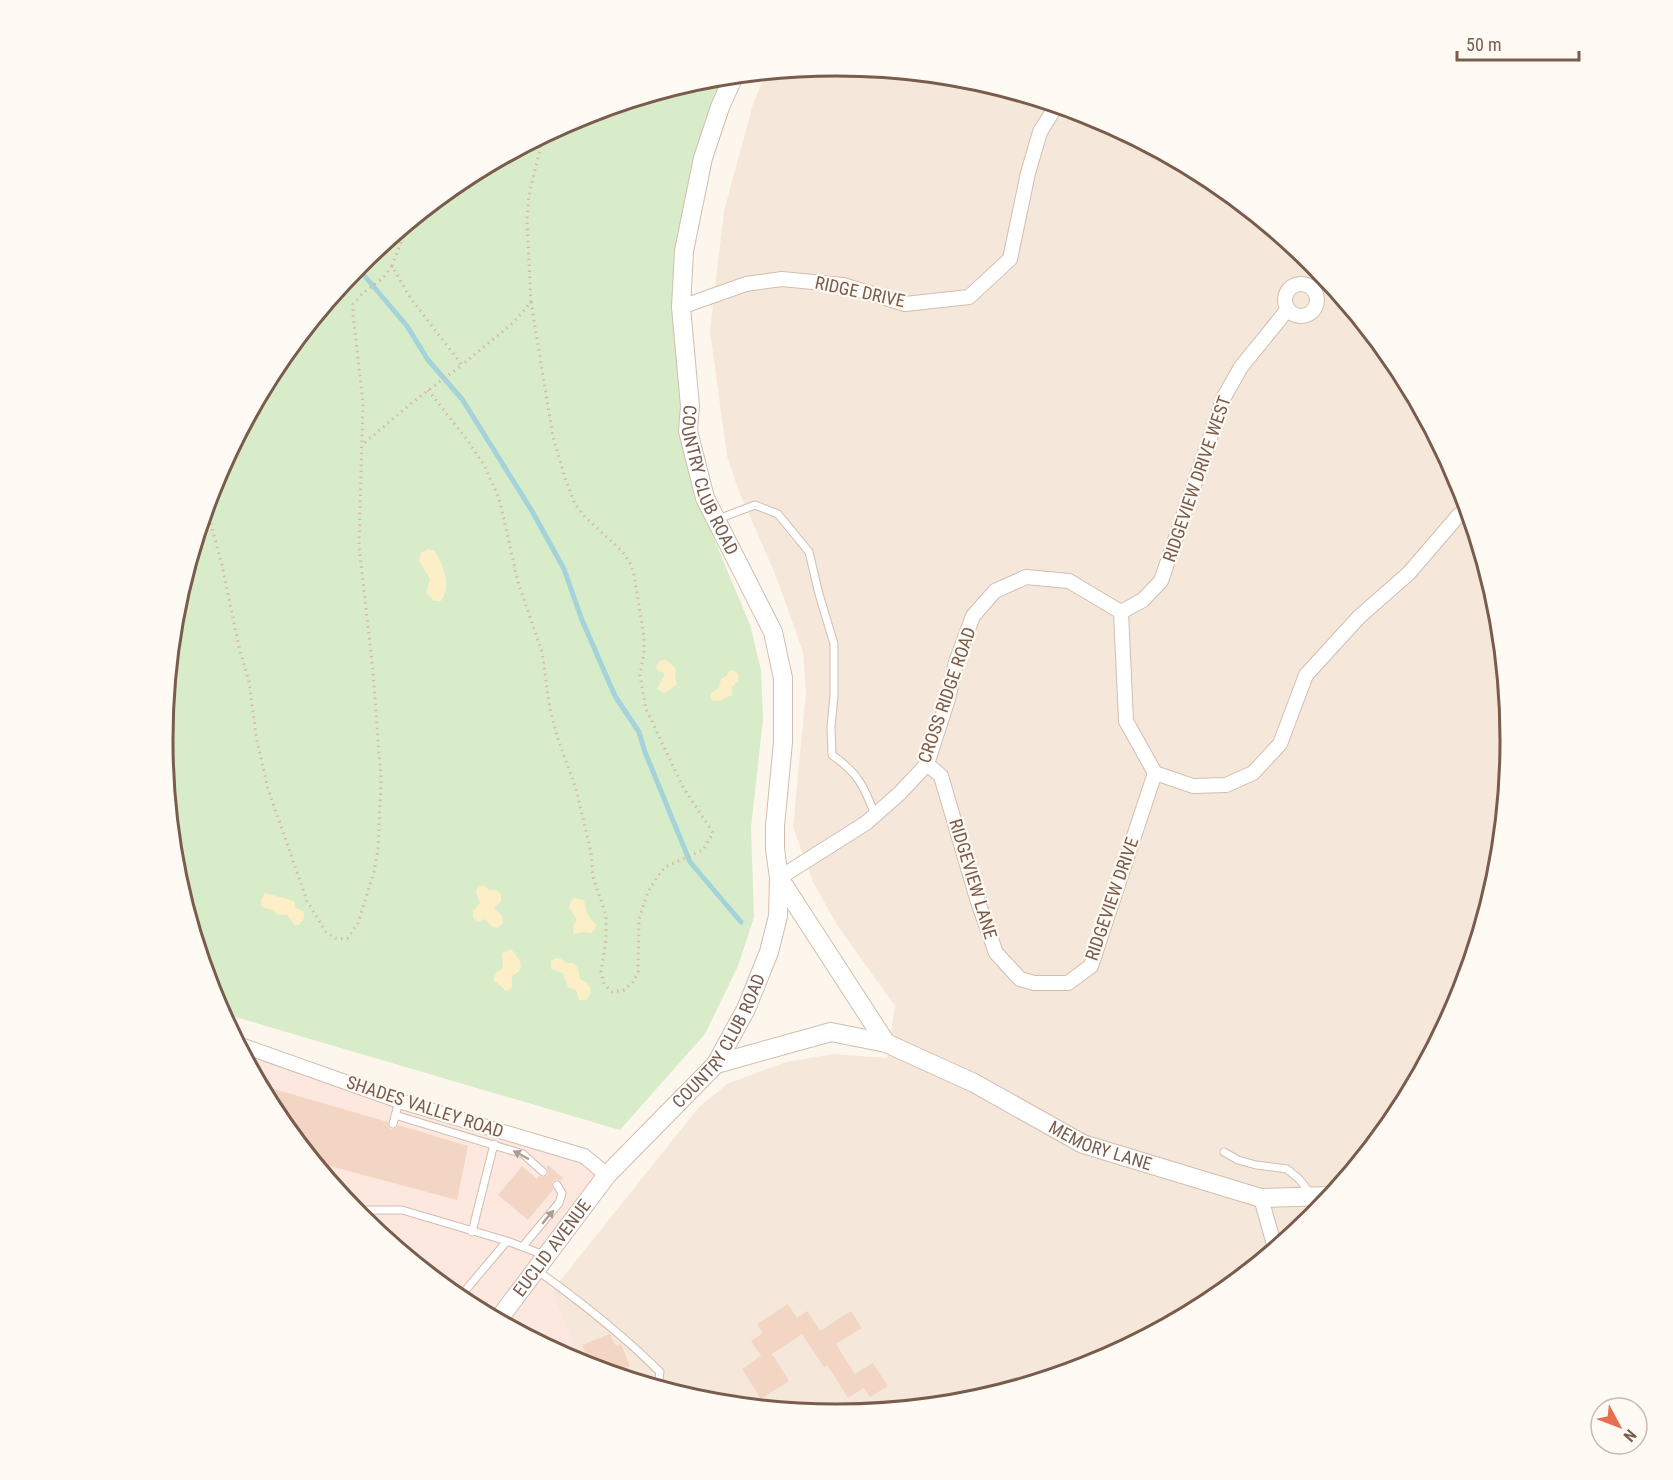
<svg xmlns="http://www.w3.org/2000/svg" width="1673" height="1480" viewBox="0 0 1673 1480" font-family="'Roboto Condensed',sans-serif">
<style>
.residential{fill:#f5e8da}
.commercial{fill:#fde8e0}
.green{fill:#d8ecc9}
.sand{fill:#fcefc7}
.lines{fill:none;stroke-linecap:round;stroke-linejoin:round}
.stream{stroke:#a5d3da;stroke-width:5}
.building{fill:#f3d5c3}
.service-casing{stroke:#d1beb0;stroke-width:9}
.minor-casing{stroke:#d1beb0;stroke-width:16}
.tertiary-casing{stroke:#d1beb0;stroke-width:20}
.path{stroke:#d9b8a5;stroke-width:3;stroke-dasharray:1.5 4.5;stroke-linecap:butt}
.service{stroke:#fff;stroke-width:7}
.minor{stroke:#fff;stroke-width:14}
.tertiary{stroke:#fff;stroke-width:18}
.oneway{fill:#af9d94}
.labels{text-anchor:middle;stroke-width:4.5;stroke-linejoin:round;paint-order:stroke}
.street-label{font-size:18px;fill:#7a5c4d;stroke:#fffaf3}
.rim{fill:none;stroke:#7a5c4d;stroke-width:3}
</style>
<rect width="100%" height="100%" fill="#fdf6ec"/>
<path class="residential" d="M836,66L968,79L1095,117L1211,180L1313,264L1397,366L1459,482L1498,609L1510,740L1497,872L1459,998L1397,1115L1313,1217L1211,1301L1094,1363L968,1401L836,1414L705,1401L580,1363L547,1297L699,1107L727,1084L786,1062L833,1054L887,1058L895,1006L837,925L813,882L793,827L806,692L803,652L776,576L738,489L727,456L710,331L724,211L753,104L766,73Z"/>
<path class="commercial" d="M245,1056L584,1156L607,1175L541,1263L581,1363L462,1300L360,1216L276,1114Z"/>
<path class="green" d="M726,77L677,251L698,500L750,625L761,670L763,720L751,828L754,917L738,966L705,1034L620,1130L222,1013L214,998L175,871L163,740L176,608L214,482L276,365L360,263L462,179L579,117L705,79Z"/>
<path class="sand" d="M428,549L435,551C443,565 452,586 441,601H434L426,593L430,579L419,561L421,553Z
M665,659L676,669L675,678L677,684L665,693L657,689L665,674L657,670L656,667L660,661Z
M730,670L736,671L739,676L738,681L732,687V695L719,701H713L710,698L711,693L719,688L721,679L726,676Z
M482,885L490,890H496L501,894V901L494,908L502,916L503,923L497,928L491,926L485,919L478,922L473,918V911L480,903C478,895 472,890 482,885Z
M265,893L294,901L296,908L304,912V918L299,925H294L287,914L278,915L272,910L262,907L261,900Z
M575,898L584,900L587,914L596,925L595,929L591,933L584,932L575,934L573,932V926L577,920L569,907L572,900Z
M511,949C520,960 527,968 512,976V988L506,991L494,980C494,972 499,972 503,967L502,953Z
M555,958L561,959L567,963H572L578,968L580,979C590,984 595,990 586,1000H579L576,990L568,987L563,973L551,969V961Z"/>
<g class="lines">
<path class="stream" d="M357,267L407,326L428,360L462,399L532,511L564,569L582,620L615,696L639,732L645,752L690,862L741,922"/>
</g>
<path class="building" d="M260,1085L388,1122V1126L391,1129H395L398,1125L468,1146L457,1200L315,1162L276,1114Z
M548,1165L563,1178L561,1181L556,1179L552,1182L553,1190L528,1220L498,1195L522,1166L537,1179L539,1176L544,1177L548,1175V1171L546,1167Z
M788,1304L797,1318L807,1311L820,1331L851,1311L862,1328L836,1344L855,1374L873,1363L888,1386L870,1397L864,1388L848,1398L827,1365L824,1367L802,1334L772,1354L789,1381L761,1399L742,1369L761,1356L751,1341L763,1333L757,1324Z
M610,1334L616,1346L621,1344L630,1366L612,1373L591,1366L582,1345Z"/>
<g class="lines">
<g class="service-casing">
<path id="service" d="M718,519L755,505L778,514L809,552L819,594L834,644V696L831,727L832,755C858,773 864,786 875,815
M395,1115L523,1154L543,1172
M393,1124L399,1101
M1224,1152L1238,1160L1256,1165L1287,1169L1299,1179L1311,1194
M351,1206L358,1210L446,1287
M358,1210H402L507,1241
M472,1232L494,1144
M523,1246L559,1203L562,1193L557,1185
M538,1271C581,1302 622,1334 660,1372L658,1387
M459,1298L507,1241L544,1255"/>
</g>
<g class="minor-casing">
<path id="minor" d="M1285 300a16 16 0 1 1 32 0a16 16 0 1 1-32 0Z
M681,307L746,284L782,279L843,285L905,304L969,297L1010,259L1028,173L1040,132L1056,106
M1121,612L1143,600L1161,581L1224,397L1241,367L1288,309
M927,764L941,776L978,902L996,953L1020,979L1034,983H1068L1091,966L1155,773
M779,878L866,823L900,793L927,764L948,699L956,662L973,616L995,591L1026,577L1069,581L1121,612L1126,721L1155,773L1193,786L1226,785L1253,773L1280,744L1306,675L1359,617L1409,573L1458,516L1467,509
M238,1044L399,1101L584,1156L607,1175
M1261,1198L1275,1248"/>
</g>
<g class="tertiary-casing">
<g id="tertiary">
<path id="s1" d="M734,76L720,107L703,158L684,251L681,307L690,406L688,431L705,498L773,632L783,678V742L775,826V849L779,878L886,1043"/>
<path id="s2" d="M716,1064L831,1032L886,1043L974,1083L1083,1144L1261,1198L1330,1196"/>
<path id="s3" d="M498,1320L607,1175L716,1064L746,1009L769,952L778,916L779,878"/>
</g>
</g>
<path class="path" d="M392,266L408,224
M531,302L527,222L529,195L543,137
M428,390L468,441L484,465L499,498L518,582L542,652L550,709L557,736L576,789L591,852L593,877L606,915V940L601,972L604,984L612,992L624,990L633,982L638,972L639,919L648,892L657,877L665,867L703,850L713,833L683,787L646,709L640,675L644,652V636L634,575L630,563L623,552L584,516L575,504L566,481L553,437L531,302L514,322L462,365
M206,506L222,565L239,647L249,682L257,741L268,789L307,901L326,932L337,939L348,938L358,923L374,872L378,849L381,781L373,671L359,546L363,403L353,314V304L362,294L383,278L392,266L409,296L462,365L414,401L363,444"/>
<use href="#service" class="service"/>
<use href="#minor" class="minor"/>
<use href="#tertiary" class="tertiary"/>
</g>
<defs><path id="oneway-solid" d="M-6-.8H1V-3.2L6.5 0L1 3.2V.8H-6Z" transform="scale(1.5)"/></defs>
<g class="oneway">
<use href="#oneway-solid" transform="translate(521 1155) rotate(-152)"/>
<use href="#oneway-solid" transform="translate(548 1217) rotate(-50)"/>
</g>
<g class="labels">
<g class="street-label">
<text transform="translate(860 292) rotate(12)" y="6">RIDGE DRIVE</text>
<text dy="6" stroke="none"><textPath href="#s1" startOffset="416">COUNTRY CLUB ROAD</textPath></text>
<text transform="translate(1197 479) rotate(-71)" y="6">RIDGEVIEW DRIVE WEST</text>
<text transform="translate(947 695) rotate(-71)" y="6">CROSS RIDGE ROAD</text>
<text transform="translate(973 879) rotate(73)" y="6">RIDGEVIEW LANE</text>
<text transform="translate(1112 899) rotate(-71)" y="6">RIDGEVIEW DRIVE</text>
<text dy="6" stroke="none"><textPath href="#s3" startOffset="358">COUNTRY CLUB ROAD</textPath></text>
<text transform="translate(425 1107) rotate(18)" y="6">SHADES VALLEY ROAD</text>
<text dy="6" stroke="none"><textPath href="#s2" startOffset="414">MEMORY LANE</textPath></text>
<text dy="6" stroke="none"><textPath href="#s3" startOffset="90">EUCLID AVENUE</textPath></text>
</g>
</g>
<path d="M0 0H1673V1480H0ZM836 76H837A663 663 0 0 1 1500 739V741A663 663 0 0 1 837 1404H836A663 663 0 0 1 173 741V739A663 663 0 0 1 836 76Z" fill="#fffaf3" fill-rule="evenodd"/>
<path class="rim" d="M836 76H837A663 663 0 0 1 1500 739V741A663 663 0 0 1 837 1404H836A663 663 0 0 1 173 741V739A663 663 0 0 1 836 76Z"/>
<g transform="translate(1619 1426) rotate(131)"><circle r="28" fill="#fffaf3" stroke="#cabbb1" stroke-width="1.5"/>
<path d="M0-4.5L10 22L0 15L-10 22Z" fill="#e76f51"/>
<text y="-9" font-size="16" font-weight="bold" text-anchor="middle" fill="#7a5c4d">N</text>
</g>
<path d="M1457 51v9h122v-9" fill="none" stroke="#7a5c4d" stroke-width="3"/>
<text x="1466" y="51" font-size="18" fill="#7a5c4d" stroke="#fffaf3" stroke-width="4.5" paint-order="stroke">50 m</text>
</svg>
